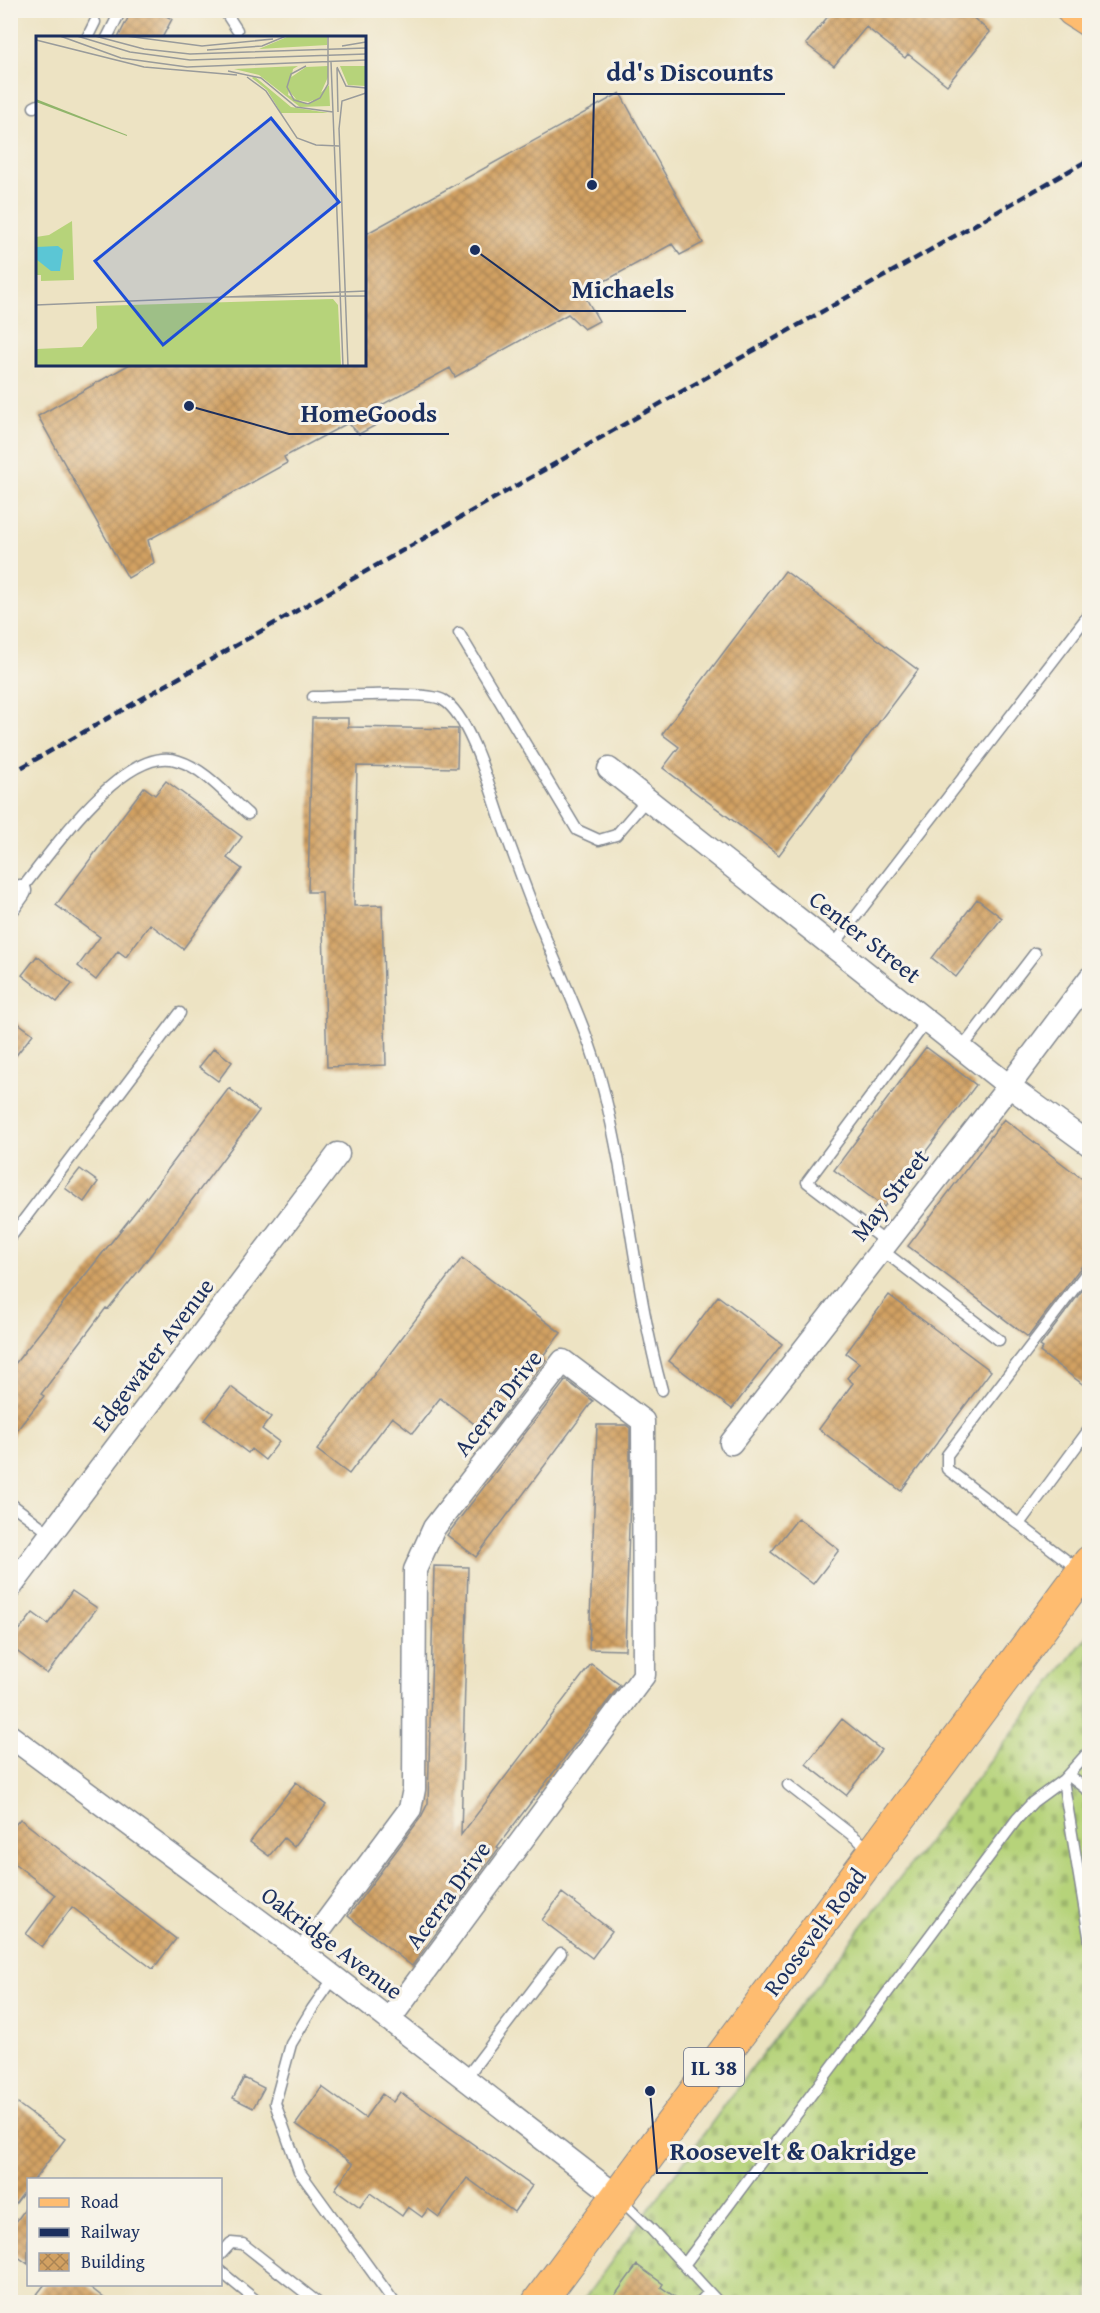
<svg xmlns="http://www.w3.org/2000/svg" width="1100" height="2313" viewBox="0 0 1100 2313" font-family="'Gentium Book Plus',serif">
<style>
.cemetery{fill:url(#cemetery-stones);stroke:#68816c;stroke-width:1.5}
.building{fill:url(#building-cross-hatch)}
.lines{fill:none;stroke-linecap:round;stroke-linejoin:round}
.service-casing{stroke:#848990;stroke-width:13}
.minor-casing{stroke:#848990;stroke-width:25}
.primary-casing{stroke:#848990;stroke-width:35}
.service{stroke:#fff;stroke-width:10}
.minor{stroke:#fff;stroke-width:22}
.primary{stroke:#febc70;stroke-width:33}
.rail{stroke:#1b2f5e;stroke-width:4.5;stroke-dasharray:9 4.5;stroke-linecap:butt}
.labels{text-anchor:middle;stroke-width:6;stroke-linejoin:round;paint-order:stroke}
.shield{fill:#f7f3e8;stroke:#5d6a87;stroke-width:1.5}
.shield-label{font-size:22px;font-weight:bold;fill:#1b2f5e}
.street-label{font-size:24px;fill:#1b2f5e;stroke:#f7f3e8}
.inset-road{fill:none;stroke:#999b9b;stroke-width:1.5}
.view{fill:#1d4ed8;fill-opacity:0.15;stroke:#1d4ed8;stroke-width:3}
.inset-edge{fill:none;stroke:#1b2f5e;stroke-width:3}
.leader{fill:none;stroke:#1b2f5e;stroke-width:2}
.callout-dot{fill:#1b2f5e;stroke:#f7f3e8;stroke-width:2}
.callout-label{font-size:26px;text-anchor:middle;font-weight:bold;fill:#1b2f5e;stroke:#f7f3e8;stroke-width:6;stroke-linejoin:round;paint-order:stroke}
</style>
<defs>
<pattern id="cemetery-stones" width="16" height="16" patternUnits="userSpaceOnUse" patternTransform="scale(1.5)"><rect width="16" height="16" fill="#b6d37a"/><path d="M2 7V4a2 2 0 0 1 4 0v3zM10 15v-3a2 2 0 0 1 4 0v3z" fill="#9cb56c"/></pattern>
<pattern id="building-cross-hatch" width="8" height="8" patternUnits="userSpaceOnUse" patternTransform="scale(1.5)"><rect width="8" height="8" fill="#d2a162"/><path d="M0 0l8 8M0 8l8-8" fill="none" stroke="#aa8454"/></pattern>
</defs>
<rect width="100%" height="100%" fill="#f7f3e8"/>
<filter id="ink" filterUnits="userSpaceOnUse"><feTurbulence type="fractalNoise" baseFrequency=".0167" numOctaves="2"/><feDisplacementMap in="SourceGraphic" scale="12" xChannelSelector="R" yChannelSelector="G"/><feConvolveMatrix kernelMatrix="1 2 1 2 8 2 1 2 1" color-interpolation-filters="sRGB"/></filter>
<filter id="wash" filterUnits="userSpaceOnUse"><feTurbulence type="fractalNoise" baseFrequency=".008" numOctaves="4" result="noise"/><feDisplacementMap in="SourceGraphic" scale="24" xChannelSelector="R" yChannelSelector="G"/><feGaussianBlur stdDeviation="1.35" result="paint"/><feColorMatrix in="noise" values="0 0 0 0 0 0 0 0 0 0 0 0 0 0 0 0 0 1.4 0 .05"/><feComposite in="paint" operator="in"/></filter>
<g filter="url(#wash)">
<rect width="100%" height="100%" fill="#ede3c3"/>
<path class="cemetery" d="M1089,1634V2302H582L748,2073Z"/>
<g id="blocks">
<path class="building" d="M132,10H155L172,19L162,38H118Z
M833,10H964L990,32L947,85L908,54L905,58L866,27L834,66L806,44Z
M620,93L703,243L680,255L672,244L583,293L599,321L584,329L568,314L455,377L450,368L374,409L380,423L359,434L348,423L284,457L287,463L148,540L154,563L128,578L38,416L130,364H364V235Z
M785,571L918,670L779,855L663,768L679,747L662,734Z
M312,718H348V727L458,729L457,768L357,766L354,906L382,905L386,1065L327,1067L322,892H308Z
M166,781L242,837L227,858L242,869L183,949L150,924L126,957L118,951L96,980L78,966L100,937L56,905L144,787L155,795Z
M977,899L1002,918L956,977L932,958Z
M37,956L72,984L57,1002L22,975Z
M10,1017L33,1034L10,1063Z
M926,1047L976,1085L884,1207L834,1170Z
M214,1048L232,1062L218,1081L199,1067Z
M229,1088L259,1111L140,1269L108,1309L106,1308L41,1394L44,1396L10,1439V1370L147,1197Z
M1004,1119L1089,1184V1261L1084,1263L1028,1337L908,1246Z
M80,1169L98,1182L84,1202L65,1188Z
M462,1258L561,1333L542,1357L546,1360L489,1435L440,1398L413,1433L392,1417L349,1474L317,1450Z
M1089,1281V1389L1040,1352L1043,1348L1040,1346Z
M889,1295L991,1371L901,1491L819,1429L853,1383L847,1378L859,1363L846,1353Z
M718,1296L782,1344L732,1409L669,1361Z
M566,1380L593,1401L476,1557L447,1535Z
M231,1387L271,1417L262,1429L279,1442L265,1460L251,1449L248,1453L205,1420Z
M597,1425H626L630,1428V1497L625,1650L589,1649Z
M798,1518L839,1550L813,1584L771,1552Z
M434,1566L468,1567L461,1835L591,1664L620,1685L497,1847L499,1848L412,1966L348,1916L421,1817L428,1803Z
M72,1591L97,1608L47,1674L10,1646V1642L33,1613L48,1624Z
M842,1719L881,1750L846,1795L806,1764Z
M296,1782L326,1805L294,1847L284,1838L269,1856L250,1842Z
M20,1819L176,1939L153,1969L72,1907L42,1947L26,1934L55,1895L10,1860V1831Z
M562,1893L612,1931L592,1958L542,1920Z
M244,2078L264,2088L253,2108L233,2098Z
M322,2087L365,2118L382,2094L393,2102L400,2092L532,2186L514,2212L467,2178L439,2217L428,2209L422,2217L408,2207L402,2216L370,2193L360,2207L335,2189L353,2164L296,2124Z
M10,2098L65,2139L34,2180H28V2187L10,2211Z
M28,2205V2264L10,2251V2230Z
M637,2265L663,2284L661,2287L682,2302H610Z
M45,2284H86L109,2302H31Z"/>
</g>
</g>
<g filter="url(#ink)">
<use href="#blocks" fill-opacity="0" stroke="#848990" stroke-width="1.5"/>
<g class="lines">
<g class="service-casing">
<path id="service" d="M224,10L237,30
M87,38L95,22
M107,38L121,10
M34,107L38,105
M459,633L577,830L599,840L616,835L647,799
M313,697C337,697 427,690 443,700C471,716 493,799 504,829C516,862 528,895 541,927C563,981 590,1035 604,1092C629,1191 635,1292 662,1390
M20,891C49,855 125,742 179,761C205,769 227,796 248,814
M833,946L1090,613
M962,1048L1035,953
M10,1238L180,1013
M887,1243L807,1182L927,1021
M882,1250L999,1340
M10,1503L51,1534
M1019,1524L1090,1428
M1079,1570L947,1469V1455L1090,1268
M1068,1775L1090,1792
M1063,1780L1090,1942
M788,1785L871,1850
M333,1979L312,2009L291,2044L275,2103L299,2171L394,2302
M465,2079L561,1953
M620,2199L652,2230L718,2302
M220,2255L231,2243L243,2244L317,2302
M684,2265L1017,1819L1033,1802L1063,1780L1090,1750
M220,2271L258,2302
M700,2302L709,2292"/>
</g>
<g class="minor-casing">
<path id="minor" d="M609,769L1009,1086L1090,1145
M10,905L20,891
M731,1443L1009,1086L1090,978
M10,1588L338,1154
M10,1736L303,1953L618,2197
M303,1953L410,1809L414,1789L415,1570L434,1528L563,1361L643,1421L644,1675L389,2020"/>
</g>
<g class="primary-casing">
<path id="primary" d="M1073,10L1090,21
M539,2302L1090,1562"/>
</g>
<use href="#service" class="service"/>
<use href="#minor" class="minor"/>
<use href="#primary" class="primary"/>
<path class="rail" d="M10,774L1090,159"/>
</g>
</g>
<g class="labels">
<rect class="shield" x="684" y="2048" width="60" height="38" rx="4.5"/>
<g class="shield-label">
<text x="714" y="2075">IL 38</text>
</g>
<g class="street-label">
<text transform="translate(865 937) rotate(38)" y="8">Center Street</text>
<text transform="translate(890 1195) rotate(-52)" y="8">May Street</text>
<text transform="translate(153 1355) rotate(-53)" y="8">Edgewater Avenue</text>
<text transform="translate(498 1403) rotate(-52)" y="8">Acerra Drive</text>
<text transform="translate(448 1895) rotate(-54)" y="8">Acerra Drive</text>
<text transform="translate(815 1932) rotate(-53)" y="8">Roosevelt Road</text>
<text transform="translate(332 1943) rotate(37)" y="8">Oakridge Avenue</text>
</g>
</g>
<g transform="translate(36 36)">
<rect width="330" height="330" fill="#ede3c3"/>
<path d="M253,0H291V9L223,13ZM262,30L257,33L252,59L272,69L293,49L294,70L264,71L223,39L198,33ZM292,30V41L283,61L273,66L261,64L253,55L254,42L270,31ZM304,30H330V50L312,49ZM218,40L255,71L293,77H245L231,54L216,42ZM36,185L38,244L5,245V239H0V201L13,199Z" fill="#b6d37a"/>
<path d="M0,63L91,99V100L0,66Z" fill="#90b56a"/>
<path d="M297,263L302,269L305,330H0V313L46,311L61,292L60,270Z" fill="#b6d37a"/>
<path d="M22,210L27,214L24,235H15L0,223V211Z" fill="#5bc6d5"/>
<path class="inset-road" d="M24,0L85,22L151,31L330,24M41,0L94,16L154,24L330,18M59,0L108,13L154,18L330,12M90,0L166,10L237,3M0,4L108,31L201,39M306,10L330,6M171,14L226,10L250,0M295,26L307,330M270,30L255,38L251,51L258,64L272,68L284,62L292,48V0M301,31L310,50L330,52M301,32L302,76M192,35L225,42L260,71L297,76M211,41L230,55L261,102L280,109L303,110M303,92L312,330M303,93L306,65L330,57M192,261L330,260M0,269L330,255"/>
<path class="view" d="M235,82L303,166L127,309L59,225Z"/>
<rect width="330" height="330" class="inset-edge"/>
</g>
<path class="leader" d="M592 185L594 94H785M475 250L559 311H686M189 406L289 434H449M650 2091L657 2173H928"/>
<g class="callout-dot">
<circle cx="592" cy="185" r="6"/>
<circle cx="475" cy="250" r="6"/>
<circle cx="189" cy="406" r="6"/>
<circle cx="650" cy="2091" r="6"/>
</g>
<g class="callout-label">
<text x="690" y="81">dd's Discounts</text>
<text x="623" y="298">Michaels</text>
<text x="369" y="422">HomeGoods</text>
<text x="793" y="2160">Roosevelt &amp; Oakridge</text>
</g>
<rect width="1100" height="2313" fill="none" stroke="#f7f3e8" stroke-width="36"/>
<rect x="27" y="2178" width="195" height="108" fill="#f7f3e8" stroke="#9fa5b1" stroke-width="1.5"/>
<rect x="39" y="2198" width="30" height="9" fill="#febc70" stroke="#9fa5b1" stroke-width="1.5"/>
<text x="81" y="2208" font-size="18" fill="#1b2f5e">Road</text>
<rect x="39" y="2228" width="30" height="9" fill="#1b2f5e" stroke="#9fa5b1" stroke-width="1.5"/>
<text x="81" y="2238" font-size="18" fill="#1b2f5e">Railway</text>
<rect x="39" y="2253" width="30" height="18" fill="url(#building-cross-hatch)" stroke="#9fa5b1" stroke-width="1.5"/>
<text x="81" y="2268" font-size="18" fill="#1b2f5e">Building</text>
</svg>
